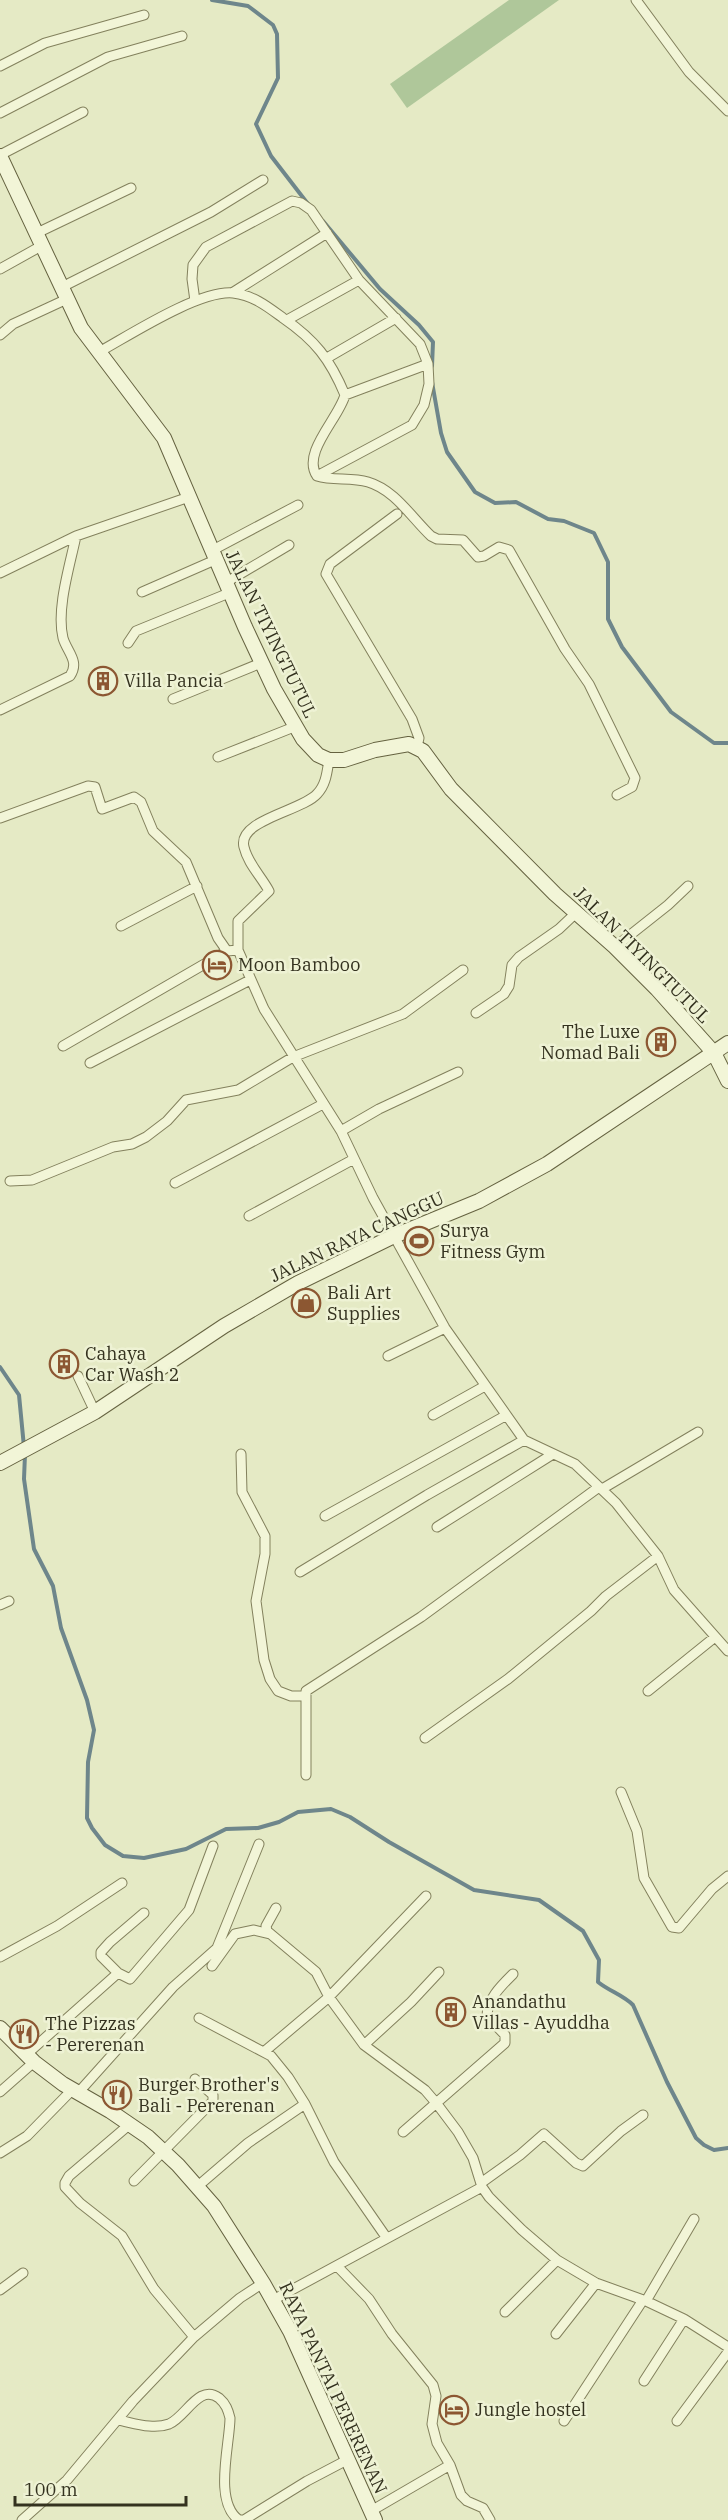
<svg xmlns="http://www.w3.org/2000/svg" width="728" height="2520" viewBox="0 0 728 2520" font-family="'IBM Plex Serif',serif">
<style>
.green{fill:#afc79a}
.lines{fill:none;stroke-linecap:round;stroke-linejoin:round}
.stream{stroke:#6e868b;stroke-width:4}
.street-casing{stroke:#83815d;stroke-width:11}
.secondary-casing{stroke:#656240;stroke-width:16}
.street{stroke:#f2f5d7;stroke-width:9}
.secondary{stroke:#f2f5d7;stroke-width:14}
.labels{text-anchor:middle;stroke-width:5;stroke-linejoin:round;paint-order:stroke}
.street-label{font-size:18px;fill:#34321f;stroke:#eef2d4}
.poi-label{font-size:18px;fill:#34321f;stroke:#eef2d4;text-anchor:start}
</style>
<rect width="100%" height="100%" fill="#e5eac5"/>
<path class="green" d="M509,0H559L407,108L390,84Z"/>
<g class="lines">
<path class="stream" d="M212,0L248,6L273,25L277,34L278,78L256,124L271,156L308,204
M323,221L380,289L419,325L433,342L432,366
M432,382L441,433L447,452L475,492L495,503L516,502L548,519L564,521L594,533L608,562V619L622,647L671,712L714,743H728
M0,1367L19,1395L24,1447
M25,1454L24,1479L34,1549L53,1586L61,1628L87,1700L94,1730L88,1762L87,1818L92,1828L105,1845L123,1856L144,1858L186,1849L226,1829L258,1828L279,1822L298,1812L331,1809L350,1817L389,1842L474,1890L539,1900L583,1931L599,1960L598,1982C609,1991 623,1995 633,2005L667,2082L696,2138L704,2145L714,2150L728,2148"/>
<g class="street-casing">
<path id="street" d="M636,0L689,72L728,111
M0,66L45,43L144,15
M0,113L108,57L182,36
M0,155L83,112
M37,233L131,188
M0,269L43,245
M62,287L211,212L263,180
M232,293L327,233
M195,301L192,279L193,265L206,247L292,201L301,203L311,210L359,280L420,344L428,364L429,384L424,405L412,425L317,476
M287,320L359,280
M0,335L13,324L67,299
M99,352C130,335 199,290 233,293C253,295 268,307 283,318C315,340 330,359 345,395C339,418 301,453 317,476C333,481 351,477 368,482C395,490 411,517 431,536L437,539L463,540L478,557L484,556L499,547L509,550L565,649L589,684L635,778L632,787L617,795
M327,358L396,318
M345,395L428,364
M397,514L330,564L326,574L412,719L419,738L417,747
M211,551L298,505
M0,573L76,536L189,497
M225,583L289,545
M142,592L215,560
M128,643L136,631L229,593
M173,699L261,663
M0,710L70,676C80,661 67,652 63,638C56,609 70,565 76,536
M218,757L294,727
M329,760C327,772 326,785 317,794C302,811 237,820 244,847C248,864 261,876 269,891L238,921V950L264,1009L341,1131L373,1198L445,1328L524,1440L575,1464L616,1503L658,1556L674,1590L728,1651
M0,818L88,786L95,787L102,809L134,797L141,802L153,831L186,862L218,938L227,951L238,950
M121,926L197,886
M615,947L668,905L688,886
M476,1013L504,994L509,986L512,965L519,957L559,929L577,912
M63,1046L227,951
M90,1063L250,980
M341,1131L379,1109L458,1072
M10,1181L32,1180L113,1147L132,1144L146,1137L167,1121L186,1100L238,1090L293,1057L403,1014L463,970
M175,1183L323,1104
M249,1216L354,1159
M388,1356L445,1328
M78,1376L95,1412
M433,1415L485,1386
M241,1454L242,1492L265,1536V1554L256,1601L264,1660L270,1679L278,1691L291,1696H305
M602,1489L698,1432
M325,1516L505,1416
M437,1527L553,1454
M300,1572L427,1495L524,1440
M0,1605L9,1601
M648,1691L715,1637
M425,1738L508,1679L591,1611L606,1596L658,1556
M306,1775V1691L421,1617L599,1487
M621,1792L637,1831L644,1878L672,1927L679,1928L712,1889L728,1876
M276,1908L266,1926L267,1931L316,1972L329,1997L364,2045L425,2090L437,2104L458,2132L473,2158L482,2187L489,2197L522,2230L557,2260L596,2283L646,2301L684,2319L728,2347
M0,1957L57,1926L122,1883
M212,1966L235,1934L254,1930L270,1934
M118,1973L130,1979L189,1910L213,1846
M199,2018L271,2056L288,2077L305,2104L334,2162L386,2237
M364,2045L411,2002L439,1972
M265,2051L329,1997L426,1896
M27,2054L118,1973L101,1956V1952L110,1942L144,1913
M0,2092L34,2062
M78,2093L173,1987L217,1948L259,1844
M130,2124L69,2176L65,2183V2187L80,2203L122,2236L154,2289L194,2337L240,2298L263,2283
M403,2132L505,2043V2035L487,2016C487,1999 502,1985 513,1974
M0,2153L27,2136L72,2090
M134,2181L213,2101V2095L195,2079
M481,2183L520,2155L544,2134L576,2163L583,2166L621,2131L643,2115
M198,2186L248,2143L305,2104
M337,2266L369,2299L392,2334L433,2385L436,2396L432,2424L437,2443L450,2465L461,2495L467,2501L483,2508L490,2520
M0,2290L23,2273
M273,2300L482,2187
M646,2301L694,2219
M505,2312L557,2260
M556,2334L596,2283
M644,2381L684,2319
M118,2420C134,2423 153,2430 169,2424C186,2417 199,2383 219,2398C226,2404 228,2410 230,2418C230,2444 213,2502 239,2520H244L307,2481L347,2460
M564,2421L643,2300
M677,2421L728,2352
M371,2511L450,2465
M22,2520L67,2480L133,2401L194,2337"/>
</g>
<g class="secondary-casing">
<path id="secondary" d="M0,156L81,328L164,438L245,627L274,689L303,739L318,755L329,760H344L375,750L409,744L423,751L451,789L555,894L615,947L657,989L714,1053L728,1081
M0,1463L95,1412L224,1326L298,1283L394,1236L479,1201L547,1164L728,1043
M0,2028L34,2062L63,2084L110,2111L148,2137L178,2165L214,2206L263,2283L290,2331L375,2520"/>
</g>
<use href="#street" class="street"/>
<use href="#secondary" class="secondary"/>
</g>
<defs>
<g id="building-ring" transform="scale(1.5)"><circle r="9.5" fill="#eef2d4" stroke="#8c5732" stroke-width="1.5"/><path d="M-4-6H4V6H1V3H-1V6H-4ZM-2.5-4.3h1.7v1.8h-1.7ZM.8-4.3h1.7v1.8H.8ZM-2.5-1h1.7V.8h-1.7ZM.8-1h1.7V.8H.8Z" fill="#8c5732"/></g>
<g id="hotel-ring" transform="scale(1.5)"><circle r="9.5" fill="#eef2d4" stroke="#8c5732" stroke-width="1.5"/><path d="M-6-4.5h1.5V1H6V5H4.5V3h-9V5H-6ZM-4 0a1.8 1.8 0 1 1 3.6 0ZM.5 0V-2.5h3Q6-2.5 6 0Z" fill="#8c5732"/></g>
<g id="stadium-ring" transform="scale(1.5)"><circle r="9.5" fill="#eef2d4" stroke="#8c5732" stroke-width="1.5"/><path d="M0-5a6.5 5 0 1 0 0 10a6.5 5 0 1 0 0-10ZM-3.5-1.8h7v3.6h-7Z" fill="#8c5732"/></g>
<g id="shop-ring" transform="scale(1.5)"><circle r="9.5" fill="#eef2d4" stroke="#8c5732" stroke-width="1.5"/><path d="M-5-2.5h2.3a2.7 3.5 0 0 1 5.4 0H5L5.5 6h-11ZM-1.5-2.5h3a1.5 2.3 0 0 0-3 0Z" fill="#8c5732"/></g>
<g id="restaurant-ring" transform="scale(1.5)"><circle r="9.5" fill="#eef2d4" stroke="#8c5732" stroke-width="1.5"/><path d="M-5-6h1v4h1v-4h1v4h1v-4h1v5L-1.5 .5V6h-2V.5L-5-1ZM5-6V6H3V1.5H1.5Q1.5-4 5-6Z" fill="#8c5732"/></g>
</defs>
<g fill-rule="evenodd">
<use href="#building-ring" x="103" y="681"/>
<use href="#hotel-ring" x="217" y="965"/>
<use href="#building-ring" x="661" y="1042"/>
<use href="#stadium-ring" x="419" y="1241"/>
<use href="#shop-ring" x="306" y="1303"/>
<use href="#building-ring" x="64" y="1364"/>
<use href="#building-ring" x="451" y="2012"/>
<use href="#restaurant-ring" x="24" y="2034"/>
<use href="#restaurant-ring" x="117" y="2095"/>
<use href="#hotel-ring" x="454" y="2410"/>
</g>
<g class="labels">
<g class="street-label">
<text transform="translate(271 634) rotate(64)" y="6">JALAN TIYINGTUTUL</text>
<text transform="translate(642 955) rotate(45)" y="6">JALAN TIYINGTUTUL</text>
<text transform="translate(357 1237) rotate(-25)" y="6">JALAN RAYA CANGGU</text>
<text transform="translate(333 2388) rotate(65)" y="6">RAYA PANTAI PERERENAN</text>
</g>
<g class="poi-label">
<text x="124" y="687">Villa Pancia</text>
<text x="238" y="971">Moon Bamboo</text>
<text x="640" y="1038" text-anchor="end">The Luxe<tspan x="640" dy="21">Nomad Bali</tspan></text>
<text x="440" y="1237">Surya<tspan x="440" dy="21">Fitness Gym</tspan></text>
<text x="327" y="1299">Bali Art<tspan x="327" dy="21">Supplies</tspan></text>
<text x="85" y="1360">Cahaya<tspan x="85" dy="21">Car Wash 2</tspan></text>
<text x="472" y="2008">Anandathu<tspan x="472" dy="21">Villas - Ayuddha</tspan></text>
<text x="45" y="2030">The Pizzas<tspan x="45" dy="21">- Pererenan</tspan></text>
<text x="138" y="2091">Burger Brother's<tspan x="138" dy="21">Bali - Pererenan</tspan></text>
<text x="475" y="2416">Jungle hostel</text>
</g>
</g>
<path d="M15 2496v9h171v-9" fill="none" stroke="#34321f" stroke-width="3"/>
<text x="24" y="2496" font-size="18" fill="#34321f" stroke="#eef2d4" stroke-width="4.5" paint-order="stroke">100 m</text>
</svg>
